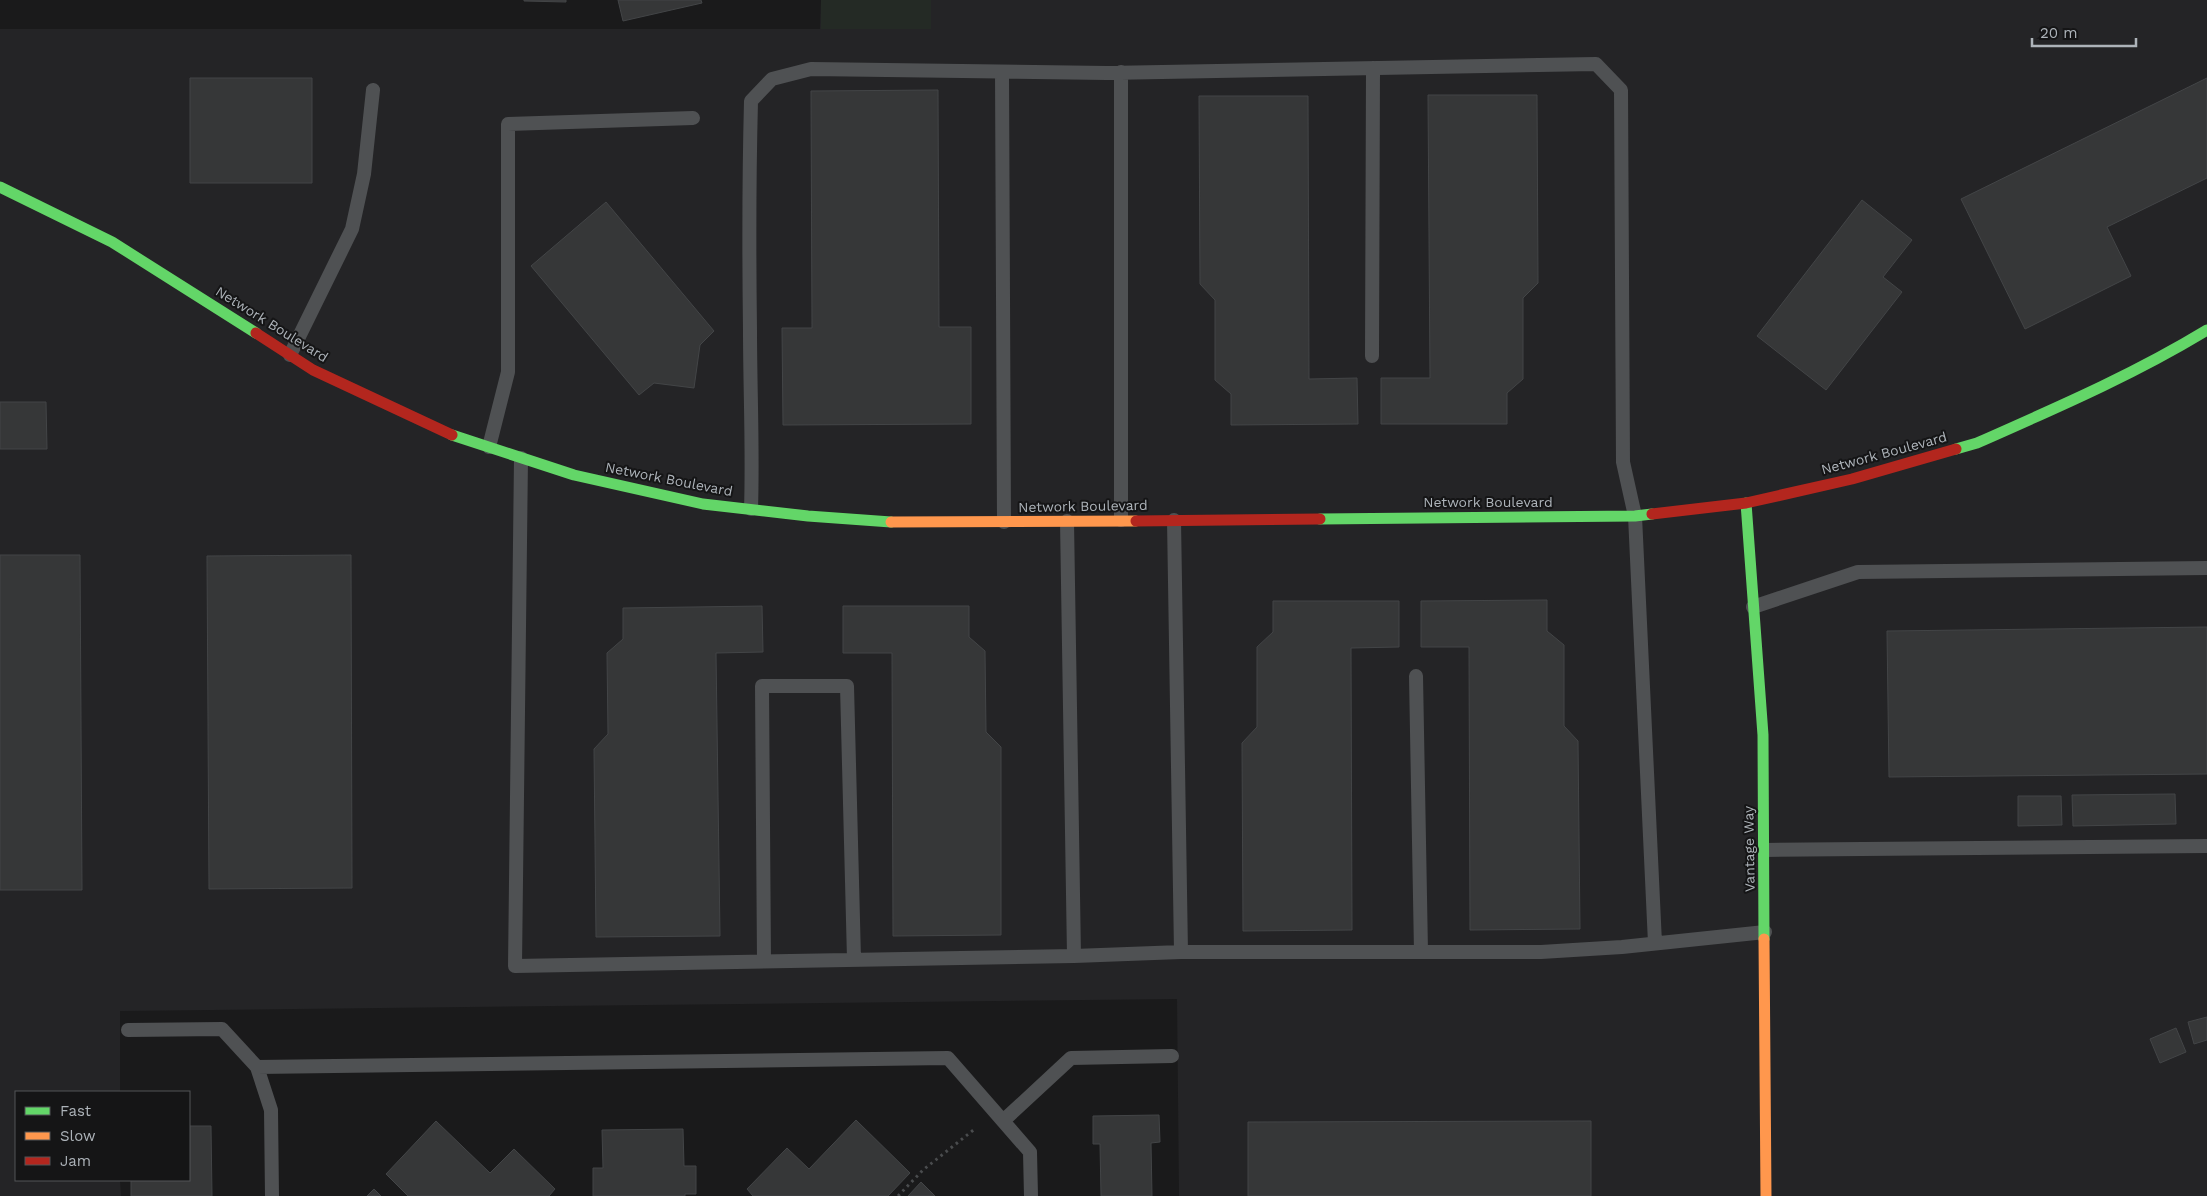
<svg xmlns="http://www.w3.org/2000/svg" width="2207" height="1196" viewBox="0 0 2207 1196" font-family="'Work Sans',sans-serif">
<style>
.built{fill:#242426}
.green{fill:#242a25}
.building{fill:#363738;stroke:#434547}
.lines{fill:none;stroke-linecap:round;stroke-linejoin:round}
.path{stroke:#4a4c4e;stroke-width:3;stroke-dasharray:2.5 4;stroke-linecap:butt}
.lane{stroke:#4f5153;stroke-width:14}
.fast{stroke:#63d668;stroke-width:11}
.slow{stroke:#ff974d;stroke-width:11}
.jam{stroke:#b3261e;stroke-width:11}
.labels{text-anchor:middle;stroke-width:4;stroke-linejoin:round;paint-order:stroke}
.street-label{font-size:14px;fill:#adb3b9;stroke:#151516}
</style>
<rect width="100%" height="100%" fill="#1a1a1b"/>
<path class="built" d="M821,0H2207V1196H1179L1177,999L120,1011V1092H16V1180H120L121,1196H0V29H820Z"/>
<path class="green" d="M821,0H931V29H821Z"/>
<path class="building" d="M524,0H566V2L524,1Z
M618,0H701L702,3L623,21Z
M190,78H312V183H190Z
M2207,78V178L2107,227L2131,276L2025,329L1961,199Z
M938,90L939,327H971V424L783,425L782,328H812L811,91Z
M1428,95H1537L1538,283L1523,298V379L1507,393V424H1381V378H1430Z
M1199,96H1308L1309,379L1357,378L1358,424L1231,425V394L1215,380V300L1200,284Z
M1862,200L1912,240L1883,277L1902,292L1826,390L1757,336Z
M606,202L714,331L700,345L694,388L654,383L639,395L531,266Z
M0,402H46L47,449H0Z
M0,555H80L82,890H0Z
M351,555L352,888L209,889L207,556Z
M1547,600V631L1564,645V726L1578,741L1580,929L1470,930L1469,647H1421V601Z
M1273,601H1399V647L1351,648L1352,930L1243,931L1242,743L1257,727V647L1273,632Z
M762,606L763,652L716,653L720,936L596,937L594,749L608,734L607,653L623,639V608Z
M843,606H969V637L985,651L986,732L1001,747V935L893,936L892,653H843Z
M2207,627V774L1889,777L1887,631Z
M2175,794L2176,824L2073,826L2072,795Z
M2018,796H2061L2062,825L2018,826Z
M2207,1017V1040L2194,1044L2188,1022Z
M2176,1028L2186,1052L2160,1063L2150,1039Z
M1159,1115L1160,1142L1151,1143L1152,1196H1101L1100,1144H1093V1116Z
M856,1120L910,1173L888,1196H753L747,1189L787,1148L809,1169Z
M436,1121L490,1173L514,1149L555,1189L549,1196H408L386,1174Z
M1591,1121V1196H1248V1122Z
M189,1126H211L212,1196H131V1180H189Z
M683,1129L684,1166H696V1194H685V1196H593V1168H603L602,1130Z
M921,1182L935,1196H908Z
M374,1189L381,1196H367Z"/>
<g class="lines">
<path class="path" d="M898,1196L923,1170L976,1128"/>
<path class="lane" d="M1002,72L1004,522
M1121,72V520
M290,355L352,229L364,174L373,90
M1372,356L1373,68
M489,447L508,372V124L693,118
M521,458L515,966L1074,956
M751,509C753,450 750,390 750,330C749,254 749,178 751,101L772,79L811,69L1107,73L1596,64L1621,90L1623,462L1635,516L1655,943
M1067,521L1074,956L1181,952L1174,520
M1753,607L1858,572L2207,568
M1416,676L1421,952
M1764,850L2207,846
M1181,952H1541L1622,947L1765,932
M764,961L762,686H847L854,959
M128,1030L222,1029L257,1067L271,1110L272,1196
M257,1067L948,1058L1030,1152L1031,1196
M1003,1121L1071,1058L1172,1056"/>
<path class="fast" d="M0,187L112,242L256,333
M452,435L574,475L703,504L808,516L891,522
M1956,449L1977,443C2056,408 2133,375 2207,330
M1746,503L1763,735L1764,939
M1320,519L1635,516L1652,514"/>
<path class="slow" d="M891,522L1136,521
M1764,939L1766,1196"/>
<path class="jam" d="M256,333L313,370L452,435
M1652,514L1746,503L1852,479L1956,449
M1136,521L1320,519"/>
</g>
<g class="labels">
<g class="street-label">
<text transform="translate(272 324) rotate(32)" y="5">Network Boulevard</text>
<text transform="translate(1884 453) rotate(-15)" y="5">Network Boulevard</text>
<text transform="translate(669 479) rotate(11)" y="5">Network Boulevard</text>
<text x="1488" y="507">Network Boulevard</text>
<text transform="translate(1083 506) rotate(-1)" y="5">Network Boulevard</text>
<text transform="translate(1749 849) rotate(-91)" y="5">Vantage Way</text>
</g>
</g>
<rect x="15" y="1091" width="175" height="90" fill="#151516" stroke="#525457"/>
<rect x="25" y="1107" width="25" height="8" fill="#63d668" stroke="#525457"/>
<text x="60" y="1116" font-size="15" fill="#adb3b9">Fast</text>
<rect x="25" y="1132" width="25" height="8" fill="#ff974d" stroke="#525457"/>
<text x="60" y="1141" font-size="15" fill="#adb3b9">Slow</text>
<rect x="25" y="1157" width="25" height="8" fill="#b3261e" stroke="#525457"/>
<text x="60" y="1166" font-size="15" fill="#adb3b9">Jam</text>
<path d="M2032 38v8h104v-8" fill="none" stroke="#adb3b9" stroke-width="2.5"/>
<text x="2040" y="38" font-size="15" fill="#adb3b9" stroke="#151516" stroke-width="4" paint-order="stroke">20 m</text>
</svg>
